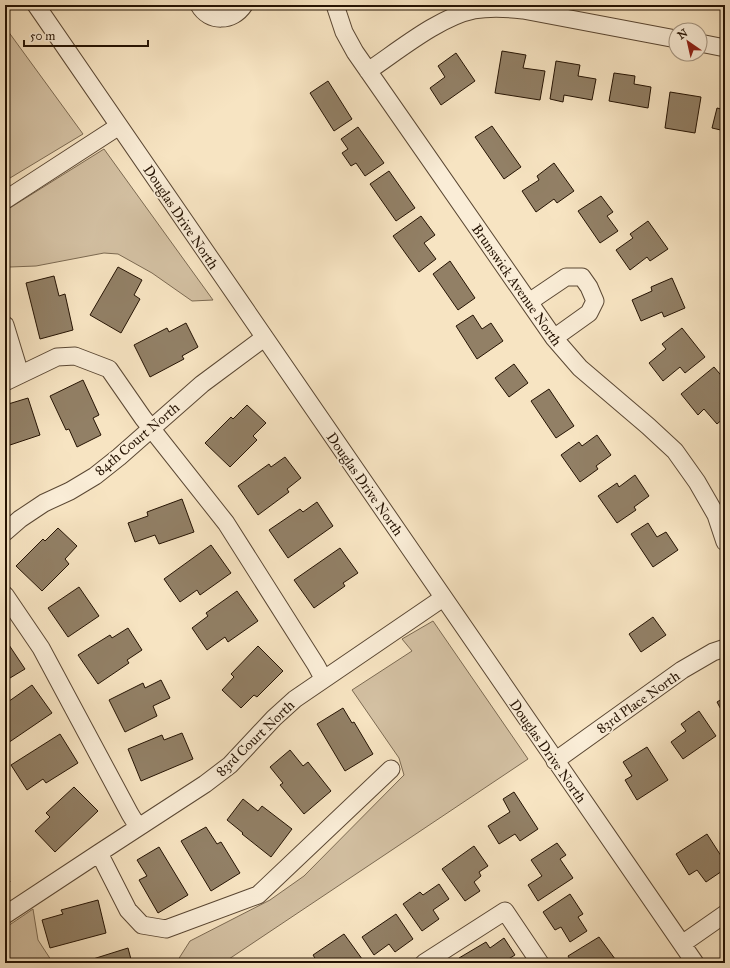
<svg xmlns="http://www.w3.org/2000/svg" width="730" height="968" viewBox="0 0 730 968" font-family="'IM FELL Great Primer',serif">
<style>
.green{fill:#d3c0a2;stroke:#7c6a52}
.building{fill:#928066;stroke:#251303}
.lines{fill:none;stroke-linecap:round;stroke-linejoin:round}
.minor-casing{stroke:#5a4733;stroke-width:19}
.minor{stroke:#faedd7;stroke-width:17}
.labels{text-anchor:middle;stroke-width:3.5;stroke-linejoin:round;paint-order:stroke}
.street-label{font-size:14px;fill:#251303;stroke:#faedd7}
</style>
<rect width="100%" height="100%" fill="#f7e4c2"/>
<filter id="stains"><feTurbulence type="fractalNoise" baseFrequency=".005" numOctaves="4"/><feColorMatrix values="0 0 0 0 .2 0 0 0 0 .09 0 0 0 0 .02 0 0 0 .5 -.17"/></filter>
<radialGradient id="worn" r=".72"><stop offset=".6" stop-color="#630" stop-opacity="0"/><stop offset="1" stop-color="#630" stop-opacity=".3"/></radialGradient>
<path class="green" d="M5,27L83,134L5,181Z
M104,149L213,300L192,301L152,273L118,254L104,253L36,266L10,267L5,263V211Z
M433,621L528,759L223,963H176L190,941L270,900L304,876L404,775L399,758L352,690L412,651L402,639Z
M33,909L38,940L53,963H5V928Z"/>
<path class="building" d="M502,51L526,55L523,68L545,71L540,100L495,93Z
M456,53L475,81L441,105L430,88L445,77L438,66Z
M556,61L580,65L578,76L596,79L592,100L564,95L563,102L550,99Z
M614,73L635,76L634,84L651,87L648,108L609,101Z
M328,81L352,119L334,131L310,93Z
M670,92L701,97L695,133L665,128Z
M717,108L725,110V131L712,128Z
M492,126L521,167L504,179L475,137Z
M358,127L384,163L365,176L356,163L351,166L342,153L348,149L341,139Z
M554,163L574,191L557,203L554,199L536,212L522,191L539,180L537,176Z
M389,171L415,208L396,221L370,184Z
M601,196L613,212L607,216L618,231L600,243L578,211Z
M421,216L435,235L424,243L436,259L419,272L393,236Z
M648,221L668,249L650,261L647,257L630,270L616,250L633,238L630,234Z
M450,261L475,298L458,310L433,274Z
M118,267L142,280L134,295L140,299L121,333L90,315Z
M54,276L59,296L65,294L73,330L40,339L26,283Z
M672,278L685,308L664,317L662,312L641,321L632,300L652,291L651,287Z
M473,315L482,329L491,323L503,341L477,359L456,326Z
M186,323L198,347L182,356L184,359L150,377L134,345L167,328L169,332Z
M682,328L705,357L685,373L680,367L663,381L649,363L666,349L662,344Z
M514,364L528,383L509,397L495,378Z
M714,367L725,380V417L717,424L704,409L698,415L681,394Z
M83,380L99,415L93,418L101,435L77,447L69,429L66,430L50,396Z
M549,389L574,426L556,438L531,401Z
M28,398L40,435L7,446L5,442V405Z
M247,405L266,423L253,436L257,440L230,467L205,443L231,417L233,419Z
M597,435L611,455L596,466L598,469L580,482L561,455L579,442L582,446Z
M285,457L301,478L287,489L289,492L258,515L238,486L269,464L271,467Z
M635,475L649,496L634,507L636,510L617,523L598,496L617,483L619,487Z
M182,499L194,532L159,544L155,535L135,542L128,523L148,516L147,512Z
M317,502L333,526L288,558L269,530L300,509L303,512Z
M648,523L657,537L666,532L678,550L653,567L631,534Z
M58,528L77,546L65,559L69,564L42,591L16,566L43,539L45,541Z
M211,545L231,573L200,595L197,590L180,602L164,579Z
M340,548L358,573L343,583L345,586L314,608L294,580Z
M79,587L99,616L68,637L48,608Z
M237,591L258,621L228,642L225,637L207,650L192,628L208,616L206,613Z
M653,617L666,635L641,652L629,634Z
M128,628L142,650L127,660L129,663L98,684L78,655L110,635L112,638Z
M5,639L25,669L5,681Z
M258,646L283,671L257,697L254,695L241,708L222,690L234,677L231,674Z
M161,680L170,698L153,706L157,716L125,732L109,700L143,683L145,688Z
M32,685L52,713L5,745V704Z
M725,697V717L717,702Z
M343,708L352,723L354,722L373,754L345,771L317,724Z
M699,711L716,736L683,759L671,742L686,731L681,724Z
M182,733L193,759L141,781L128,749L162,735L164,740Z
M60,734L78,763L46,783L43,779L27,790L11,765Z
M647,747L668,780L637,800L625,780L632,776L623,762Z
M290,750L303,766L308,762L331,791L304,814L280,785L283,783L270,767Z
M74,787L98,811L55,852L35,831L50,817L46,813Z
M514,792L538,829L520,841L515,834L499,844L488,826L510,812L503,799Z
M243,799L258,811L262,806L292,829L271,857L242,834L243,833L227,820Z
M206,827L217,844L221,842L240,873L211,891L181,841Z
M707,834L725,862V869L706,882L697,870L689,875L676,854Z
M557,843L566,855L560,859L573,878L538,901L528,885L542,876L531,860Z
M474,846L488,866L479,872L481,876L474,882L480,891L465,901L442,869Z
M159,847L188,895L158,913L139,880L147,876L137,860Z
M5,871L10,882L5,884Z
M439,884L449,899L433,910L439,919L422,931L403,904L420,892L423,895Z
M570,894L583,914L578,917L587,931L570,942L561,927L555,930L543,912Z
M98,900L106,933L50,948L42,920L63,914L61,910Z
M396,914L413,939L395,952L389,944L374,955L362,937Z
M344,934L365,963H318L313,955Z
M599,937L618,963H572L568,956Z
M504,938L515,955L502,963H462L459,958L486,942L490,948Z
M128,948L132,963H94L93,959Z"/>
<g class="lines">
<g class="minor-casing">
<path id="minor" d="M36,5L695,963
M199,5C209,23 233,22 244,5
M335,5L344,32L355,52L554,338L580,368L648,426L675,451L697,482L716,515L725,542
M700,43L725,48
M368,71C398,51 439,17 474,10C491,7 506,8 523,10L676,39
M5,200L119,126
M529,302L566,277H582L589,287L595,301L589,313L554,338
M5,325L20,374
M5,382L57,357L75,356L109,369L143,418L226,523L316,665L323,678
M5,532L20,519L44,503L70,491L95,476L119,457L202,384L264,338
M5,595L41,648L130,814L138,827
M555,761L682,670L713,652L725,648
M99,853L128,910L142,925L166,929L258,895L391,769
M5,915L99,853L205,784L230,765L274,718L295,699L443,598
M682,944L725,914
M424,963L505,911L540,963"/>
</g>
<use href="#minor" class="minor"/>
</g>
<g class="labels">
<g class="street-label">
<text transform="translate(181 217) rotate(56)" y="5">Douglas Drive North</text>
<text transform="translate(517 285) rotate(55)" y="5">Brunswick Avenue North</text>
<text transform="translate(137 439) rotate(-40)" y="5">84th Court North</text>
<text transform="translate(365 484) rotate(55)" y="5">Douglas Drive North</text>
<text transform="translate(638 702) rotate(-35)" y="5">83rd Place North</text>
<text transform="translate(255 738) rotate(-44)" y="5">83rd Court North</text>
<text transform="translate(548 751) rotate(55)" y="5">Douglas Drive North</text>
</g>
</g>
<rect width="730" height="968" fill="none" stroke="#f7e4c2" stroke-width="20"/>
<rect x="6" y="6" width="718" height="956" fill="none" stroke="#251303" stroke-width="2"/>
<rect x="10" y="10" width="710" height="948" fill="none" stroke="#251303"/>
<g transform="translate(688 42) rotate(326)"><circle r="19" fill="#faedd7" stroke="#a59682"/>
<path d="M0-3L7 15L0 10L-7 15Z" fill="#8f2418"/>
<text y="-6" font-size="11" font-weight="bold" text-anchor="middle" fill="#251303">N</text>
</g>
<path d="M24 40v6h124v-6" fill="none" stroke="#251303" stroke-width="2"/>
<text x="30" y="40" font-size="12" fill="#251303" stroke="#faedd7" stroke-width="3" paint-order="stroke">50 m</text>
<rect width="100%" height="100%" filter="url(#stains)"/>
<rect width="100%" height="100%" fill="url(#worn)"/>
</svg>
